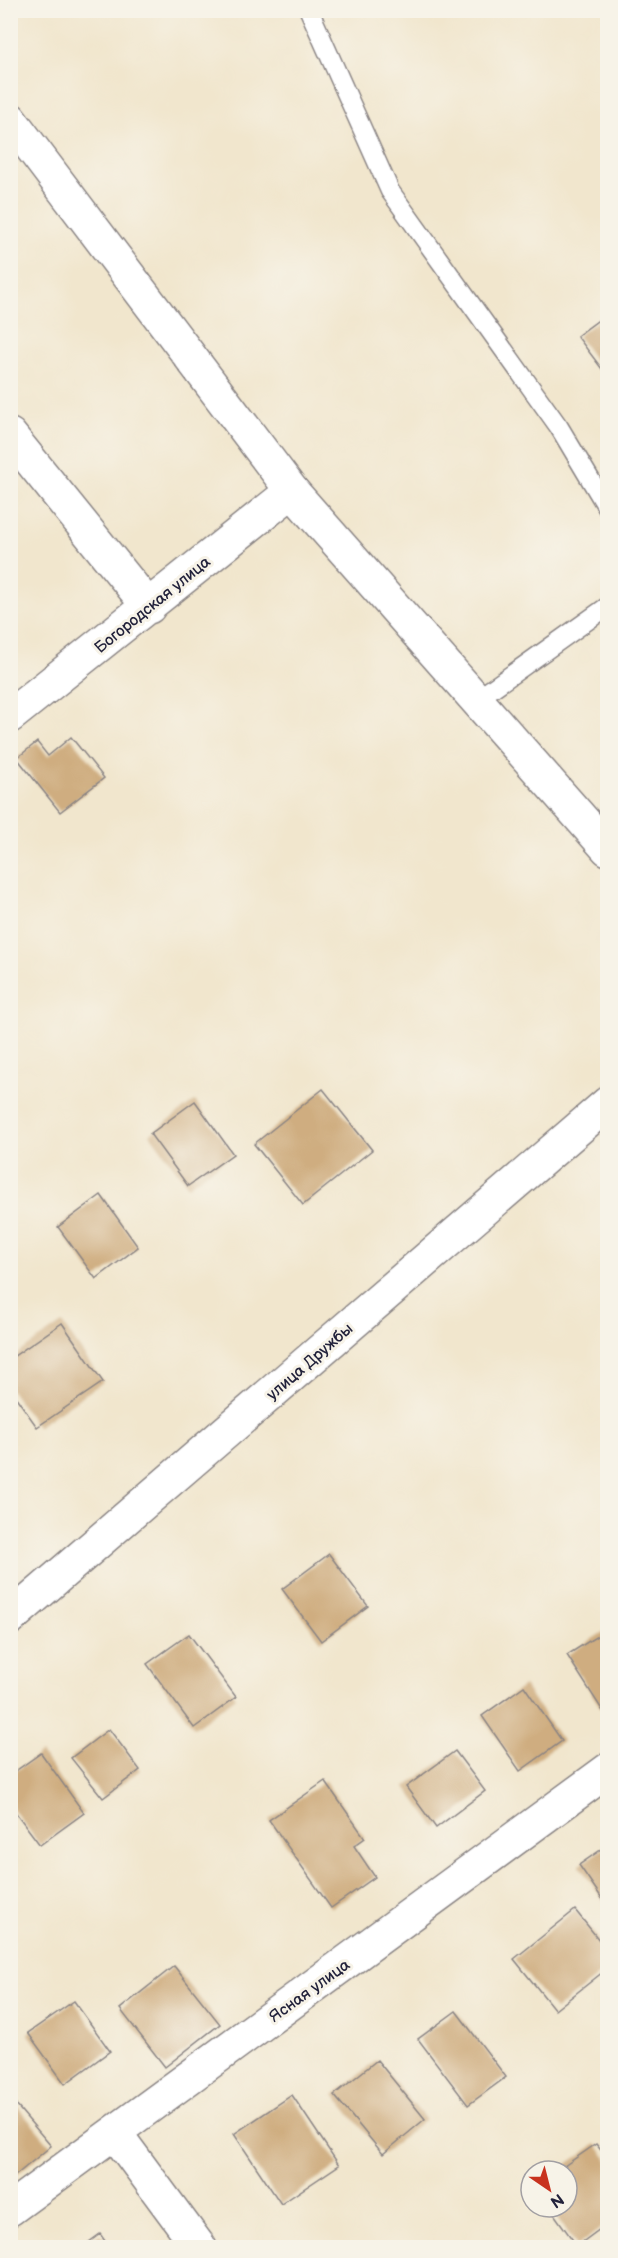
<svg xmlns="http://www.w3.org/2000/svg" width="618" height="2258" viewBox="0 0 618 2258" font-family="'Balsamiq Sans',sans-serif">
<style>
.building{fill:#cfad80}
.lines{fill:none;stroke-linecap:round;stroke-linejoin:round}
.service-casing{stroke:#8a8484;stroke-width:21}
.minor-casing{stroke:#8a8484;stroke-width:36}
.secondary-casing{stroke:#8a8484;stroke-width:36}
.service{stroke:#fff;stroke-width:18}
.minor{stroke:#fff;stroke-width:33}
.secondary{stroke:#fff;stroke-width:33}
.labels{text-anchor:middle;stroke-width:6;stroke-linejoin:round;paint-order:stroke}
.street-label{font-size:16px;fill:#22223b;stroke:#f7f3e8}
</style>
<rect width="100%" height="100%" fill="#f7f3e8"/>
<filter id="ink" filterUnits="userSpaceOnUse"><feTurbulence type="fractalNoise" baseFrequency=".0167" numOctaves="2"/><feDisplacementMap in="SourceGraphic" scale="12" xChannelSelector="R" yChannelSelector="G"/><feConvolveMatrix kernelMatrix="1 2 1 2 8 2 1 2 1" color-interpolation-filters="sRGB"/></filter>
<filter id="wash" filterUnits="userSpaceOnUse"><feTurbulence type="fractalNoise" baseFrequency=".008" numOctaves="4" result="noise"/><feDisplacementMap in="SourceGraphic" scale="24" xChannelSelector="R" yChannelSelector="G"/><feGaussianBlur stdDeviation="1.35" result="paint"/><feColorMatrix in="noise" values="0 0 0 0 0 0 0 0 0 0 0 0 0 0 0 0 0 1.4 0 .05"/><feComposite in="paint" operator="in"/></filter>
<g filter="url(#wash)">
<rect width="100%" height="100%" fill="#f1e6cd"/>
<g id="blocks">
<path class="building" d="M608,313V377L577,336Z
M71,737L104,778L60,812L17,758L37,742L48,756Z
M323,1089L372,1150L303,1205L254,1144Z
M195,1101L233,1154L188,1186L150,1134Z
M101,1195L138,1247L96,1279L58,1227Z
M62,1323L103,1382L37,1427L10,1389V1359Z
M329,1554L368,1606L321,1641L282,1589Z
M608,1629V1719L567,1655Z
M189,1634L236,1697L194,1728L147,1664Z
M524,1686L562,1741L520,1771L482,1716Z
M109,1729L140,1770L103,1798L71,1758Z
M455,1751L485,1791L436,1828L406,1787Z
M41,1753L84,1813L40,1845L10,1805V1775Z
M325,1781L365,1838L354,1846L375,1877L331,1908L269,1820Z
M608,1845V1907L579,1865Z
M575,1910L608,1951V1968L555,2010L514,1959Z
M174,1966L220,2024L165,2067L120,2009Z
M74,2001L110,2051L65,2084L28,2033Z
M456,2011L506,2077L468,2105L418,2039Z
M377,2060L425,2119L383,2154L334,2095Z
M292,2095L339,2165L281,2204L234,2134Z
M10,2098L51,2146L10,2180Z
M596,2144L608,2159V2223L577,2246L549,2207H567V2171H557Z
M100,2234L110,2248H81Z"/>
</g>
</g>
<g filter="url(#ink)">
<use href="#blocks" fill-opacity="0" stroke="#8a8484" stroke-width="1.5"/>
<g class="lines">
<g class="service-casing">
<path id="service" d="M309,10L390,191L559,427L608,509
M476,700L608,606"/>
</g>
<g class="minor-casing">
<path id="minor" d="M10,435L149,607
M10,716L292,491
M10,1618L608,1103
M115,2133L200,2248
M10,2209L608,1770"/>
</g>
<g class="secondary-casing">
<path id="secondary" d="M10,119L292,491L608,849"/>
</g>
<use href="#service" class="service"/>
<use href="#minor" class="minor"/>
<use href="#secondary" class="secondary"/>
</g>
</g>
<g class="labels">
<g class="street-label">
<text transform="translate(152 604) rotate(-39)" y="6">Богородская улица</text>
<text transform="translate(309 1361) rotate(-41)" y="6">улица Дружбы</text>
<text transform="translate(309 1990) rotate(-36)" y="6">Ясная улица</text>
</g>
</g>
<rect width="618" height="2258" fill="none" stroke="#f7f3e8" stroke-width="36"/>
<g transform="translate(549 2189) rotate(145)"><circle r="28" fill="#f7f3e8" stroke="#a29fa3" stroke-width="1.5"/>
<path d="M0-4.5L10 22L0 15L-10 22Z" fill="#c8321e"/>
<text y="-9" font-size="16" font-weight="bold" text-anchor="middle" fill="#22223b">N</text>
</g>
</svg>
